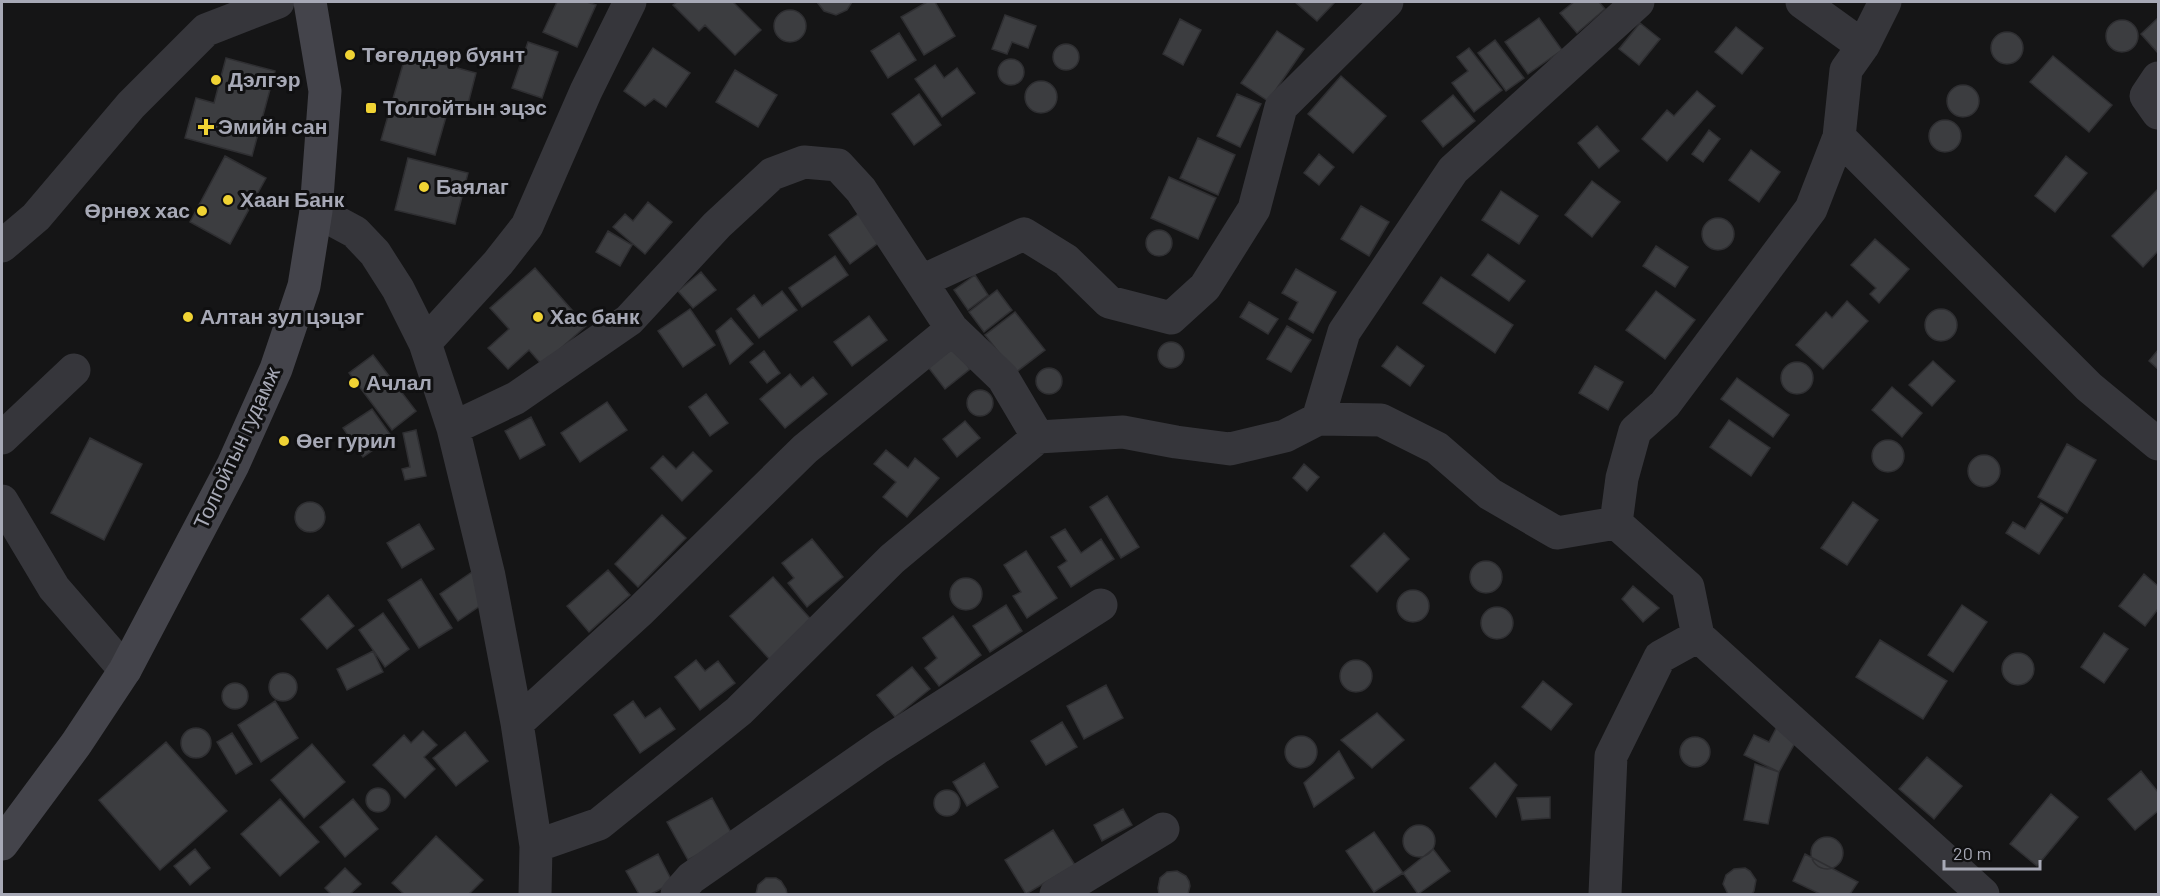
<svg xmlns="http://www.w3.org/2000/svg" width="2160" height="896" viewBox="0 0 2160 896" font-family="Barlow,sans-serif">
<style>
.building{fill:#3c3d40;stroke:#2f2f32;stroke-width:1.5}
.lines{fill:none;stroke-linecap:round;stroke-linejoin:round}
.minor{stroke:#36363b;stroke-width:33}
.secondary{stroke:#44444b;stroke-width:33}
.poi-dot{fill:#f0d334;stroke:#101011;stroke-width:2}
.labels{text-anchor:middle;stroke-width:6;stroke-linejoin:round;paint-order:stroke}
.poi-label{font-size:21px;font-weight:bold;fill:#a7a9b6;stroke:#101011;text-anchor:start}
.street-label{font-size:21px;fill:#a7a9b6;stroke:#101011}
</style>
<rect width="100%" height="100%" fill="#151516"/>
<path class="building" d="M557,2H587L596,5L577,47L543,32Z
M677,2H733L761,30L735,55L705,25L699,31L673,5Z
M817,2H852L847,10L836,15L824,11Z
M927,2H935L955,36L924,55L901,17Z
M1295,2H1335L1317,21Z
M1574,2H1599L1605,9L1577,33L1560,13Z
M774 26a16 16 0 1 1 32 0a16 16 0 1 1-32 0Z
M1005,15L1036,26L1028,48L1012,42L1007,54L992,49Z
M1539,18L1562,50L1528,74L1505,42Z
M2158,18V50L2157,52L2141,34Z
M1180,19L1201,30L1183,65L1163,54Z
M2106 36a16 16 0 1 1 32 0a16 16 0 1 1-32 0Z
M1640,23L1660,39L1639,65L1619,49Z
M1736,27L1763,48L1742,74L1715,52Z
M1277,31L1304,49L1268,101L1241,83Z
M1991 48a16 16 0 1 1 32 0a16 16 0 1 1-32 0Z
M899,33L916,60L888,78L871,51Z
M1495,40L1524,78L1506,91L1478,53Z
M528,42L558,52L542,98L512,88Z
M1053 57a13 13 0 1 1 26 0a13 13 0 1 1-26 0Z
M653,48L690,73L666,107L654,99L645,106L624,91Z
M1469,48L1502,90L1474,112L1452,83L1468,71L1457,57Z
M406,54L476,73L467,108L450,103L435,155L381,140Z
M2053,56L2112,105L2089,132L2030,82Z
M226,58L275,71L252,156L185,138L196,98L214,103Z
M998 72a13 13 0 1 1 26 0a13 13 0 1 1-26 0Z
M935,65L944,78L957,68L975,93L942,117L915,79Z
M735,70L777,95L758,127L716,102Z
M1341,76L1386,116L1353,153L1308,114Z
M1025 97a16 16 0 1 1 32 0a16 16 0 1 1-32 0Z
M1947 101a16 16 0 1 1 32 0a16 16 0 1 1-32 0Z
M1697,91L1715,106L1667,161L1642,139L1667,110L1674,116Z
M919,94L941,125L914,145L892,114Z
M1237,94L1261,104L1240,147L1217,136Z
M1453,95L1475,121L1443,147L1422,121Z
M1929 136a16 16 0 1 1 32 0a16 16 0 1 1-32 0Z
M1597,126L1619,151L1599,168L1578,143Z
M1709,130L1720,139L1703,162L1692,154Z
M1198,138L1235,155L1218,195L1180,178Z
M1751,150L1780,172L1759,202L1729,180Z
M1319,154L1334,167L1319,185L1304,173Z
M225,156L266,178L230,244L190,222Z
M2066,156L2087,173L2055,212L2035,196Z
M408,158L468,173L455,224L395,210Z
M1169,177L1216,198L1198,239L1151,218Z
M1592,181L1620,202L1592,237L1565,215Z
M2158,189V251L2143,267L2112,236Z
M1501,191L1538,216L1519,244L1482,220Z
M648,202L672,222L645,254L613,227L625,214L633,221Z
M1361,206L1389,222L1369,256L1341,239Z
M861,212L881,241L850,264L829,235Z
M1702 234a16 16 0 1 1 32 0a16 16 0 1 1-32 0Z
M1146 243a13 13 0 1 1 26 0a13 13 0 1 1-26 0Z
M608,231L632,245L620,266L596,252Z
M1875,239L1909,269L1879,303L1870,294L1876,288L1851,265Z
M1656,246L1688,267L1675,287L1643,266Z
M1488,254L1525,281L1509,301L1472,275Z
M835,256L848,275L802,307L789,288Z
M535,268L586,326L542,365L529,350L508,369L488,348L509,329L490,308Z
M1296,269L1336,292L1313,333L1289,319L1298,302L1282,293Z
M701,272L716,290L693,308L678,291Z
M975,275L988,295L968,310L954,290Z
M1441,277L1513,325L1495,353L1423,303Z
M997,290L1012,310L984,332L969,312Z
M782,291L797,310L759,338L737,309L754,295L762,306Z
M1656,291L1695,320L1665,359L1626,330Z
M1847,301L1868,321L1823,369L1796,345L1826,312L1832,318Z
M1249,302L1278,319L1268,334L1240,317Z
M1925 325a16 16 0 1 1 32 0a16 16 0 1 1-32 0Z
M690,309L715,345L683,367L658,331Z
M1015,312L1045,350L1015,373L985,335Z
M869,316L887,340L852,366L834,342Z
M731,318L753,344L730,364L716,331Z
M1287,326L1311,340L1291,372L1267,359Z
M1158 355a13 13 0 1 1 26 0a13 13 0 1 1-26 0Z
M1397,346L1424,366L1410,386L1382,366Z
M954,348L970,369L945,389L928,367Z
M2158,350V369L2149,361Z
M764,351L780,373L767,383L750,362Z
M373,355L416,411L392,430L349,373Z
M1933,361L1955,381L1932,406L1909,385Z
M1781 378a16 16 0 1 1 32 0a16 16 0 1 1-32 0Z
M1595,366L1623,382L1608,410L1579,393Z
M1036 381a13 13 0 1 1 26 0a13 13 0 1 1-26 0Z
M790,374L801,387L813,377L827,394L785,428L760,399Z
M1737,378L1789,415L1773,437L1721,399Z
M1892,387L1922,413L1902,437L1872,410Z
M967 403a13 13 0 1 1 26 0a13 13 0 1 1-26 0Z
M706,394L728,423L710,436L689,407Z
M607,402L627,430L580,462L561,433Z
M372,409L392,437L363,457L343,428Z
M531,417L545,445L520,459L505,431Z
M1729,420L1770,448L1751,476L1710,447Z
M965,421L980,438L957,457L943,439Z
M416,430L426,476L405,480L402,469L410,467L403,433Z
M90,438L142,464L104,540L51,513Z
M1872 456a16 16 0 1 1 32 0a16 16 0 1 1-32 0Z
M2067,444L2096,460L2067,513L2038,497Z
M886,450L908,468L915,458L939,478L907,517L883,497L896,482L874,464Z
M693,452L712,471L682,501L651,468L663,456L676,469Z
M1968 471a16 16 0 1 1 32 0a16 16 0 1 1-32 0Z
M1304,464L1319,477L1307,491L1293,478Z
M1107,496L1139,547L1121,558L1090,507Z
M295 517a15 15 0 1 1 30 0a15 15 0 1 1-30 0Z
M1853,502L1878,520L1847,565L1821,548Z
M2041,503L2063,518L2039,554L2006,533L2013,522L2025,529Z
M662,515L686,538L638,587L615,564Z
M419,524L434,549L402,568L387,543Z
M1065,529L1081,553L1101,539L1114,559L1071,587L1058,567L1067,561L1051,537Z
M1384,533L1409,559L1377,592L1351,566Z
M812,539L843,577L807,607L788,583L794,578L782,563Z
M1026,551L1057,598L1027,618L1013,596L1021,592L1004,565Z
M1470 577a16 16 0 1 1 32 0a16 16 0 1 1-32 0Z
M608,570L630,595L589,632L567,606Z
M472,572L490,599L458,621L440,594Z
M2144,574L2158,586V609L2145,626L2119,606Z
M773,577L815,624L772,662L730,616Z
M950 594a16 16 0 1 1 32 0a16 16 0 1 1-32 0Z
M421,579L452,628L419,648L388,600Z
M1633,586L1659,608L1643,622L1622,599Z
M1397 606a16 16 0 1 1 32 0a16 16 0 1 1-32 0Z
M328,595L354,626L327,649L301,619Z
M1006,605L1022,631L990,652L973,626Z
M1962,605L1987,622L1953,672L1928,655Z
M1481 623a16 16 0 1 1 32 0a16 16 0 1 1-32 0Z
M383,613L409,649L385,667L359,630Z
M953,616L981,655L939,686L925,668L937,658L923,638Z
M2104,633L2128,649L2104,683L2081,667Z
M1880,640L1947,681L1923,719L1856,677Z
M373,651L383,672L347,690L337,669Z
M2002 669a16 16 0 1 1 32 0a16 16 0 1 1-32 0Z
M1340 676a16 16 0 1 1 32 0a16 16 0 1 1-32 0Z
M696,660L705,671L718,661L735,683L700,710L675,677Z
M912,667L930,689L895,717L877,695Z
M269 687a14 14 0 1 1 28 0a14 14 0 1 1-28 0Z
M1543,681L1572,704L1551,730L1522,707Z
M222 696a13 13 0 1 1 26 0a13 13 0 1 1-26 0Z
M1106,685L1123,718L1084,739L1067,706Z
M275,701L298,738L261,762L238,725Z
M633,701L645,718L660,708L675,729L640,753L614,715Z
M1377,713L1404,740L1372,768L1341,740Z
M1781,719L1801,732L1779,772L1744,755L1754,735L1769,742Z
M1062,722L1077,747L1046,765L1031,741Z
M181 743a15 15 0 1 1 30 0a15 15 0 1 1-30 0Z
M423,731L437,745L424,757L435,769L405,798L373,765L404,735L411,743Z
M465,732L488,761L456,786L433,758Z
M232,733L252,764L236,774L217,742Z
M1285 752a16 16 0 1 1 32 0a16 16 0 1 1-32 0Z
M1680 752a15 15 0 1 1 30 0a15 15 0 1 1-30 0Z
M166,742L227,811L160,870L99,800Z
M312,744L345,782L304,818L271,780Z
M1339,751L1354,778L1314,807L1304,783Z
M1927,757L1962,786L1934,819L1899,789Z
M984,763L998,787L967,806L953,782Z
M1495,763L1517,785L1496,817L1470,788Z
M1755,764L1779,772L1768,824L1744,820Z
M2141,771L2158,792V811L2135,830L2108,799Z
M366 800a12 12 0 1 1 24 0a12 12 0 1 1-24 0Z
M934 803a13 13 0 1 1 26 0a13 13 0 1 1-26 0Z
M2051,794L2078,817L2037,866L2010,844Z
M1550,797V818L1522,820L1517,798Z
M712,798L733,836L688,860L667,822Z
M280,799L319,842L280,876L241,834Z
M353,799L378,829L345,857L320,827Z
M1123,809L1132,825L1102,841L1094,825Z
M1403 841a16 16 0 1 1 32 0a16 16 0 1 1-32 0Z
M1053,830L1075,865L1026,894L1005,860Z
M1374,832L1403,873L1374,892L1346,851Z
M436,836L483,880L469,894H404L392,883Z
M1811 853a16 16 0 1 1 32 0a16 16 0 1 1-32 0Z
M195,849L210,868L190,885L174,866Z
M1433,849L1450,871L1418,894L1403,873Z
M658,854L673,883L651,894H639L626,871Z
M1805,854L1858,882L1850,894H1820L1793,881Z
M345,868L361,884L350,894H331L325,888Z
M1745,868L1750,871L1756,880L1754,891L1752,894H1728L1723,884L1726,875L1734,869Z
M1177,871L1186,876L1189,881L1190,886L1188,894H1159L1158,888L1160,878L1167,872Z
M766,878H776L781,881L786,889L787,894H756L758,885Z"/>
<g class="lines">
<path class="minor" d="M1802,2L1863,46
M1885,2L1863,46L1846,70L1839,137L1811,209L1665,404L1635,431L1622,478L1616,523L1688,587L1698,636L1983,894
M2158,78L2146,96L2158,113
M1839,137L2089,387L2158,444
M316,211L355,232L375,253L398,289L425,343L453,428L489,576L517,723L536,846L535,894
M2,246L36,217L131,105L206,30L278,2
M922,281L1024,234L1066,260L1109,302L1171,318L1205,287L1254,209L1281,107L1387,2
M425,343L498,263L527,226L586,91L630,2
M1318,419L1344,332L1453,170L1638,2
M453,428L516,398L629,320L717,225L772,174L804,162L838,165L861,190L952,329L1003,378L1038,437L1123,432L1176,442L1230,449L1285,436L1318,419L1381,420L1437,448L1490,494L1557,533L1616,523
M2,438L74,370
M2,501L54,588L125,670
M517,723L641,610L805,449L952,329
M536,846L599,824L739,711L892,559L1038,437
M677,894L691,878L879,747L1101,605
M1056,894L1163,829
M1605,894L1611,756L1660,657L1698,636"/>
<path class="secondary" d="M2,844L76,744L125,670L233,465L276,369L304,286L316,211L325,91L310,2"/>
</g>
<g class="poi-dot">
<circle cx="350" cy="55" r="6"/>
<circle cx="216" cy="80" r="6"/>
<rect x="365" y="102" width="12" height="12" rx="3"/>
<path d="M203 118h6v6h6v6h-6v6h-6v-6h-6v-6h6z"/>
<circle cx="424" cy="187" r="6"/>
<circle cx="228" cy="200" r="6"/>
<circle cx="202" cy="211" r="6"/>
<circle cx="188" cy="317" r="6"/>
<circle cx="538" cy="317" r="6"/>
<circle cx="354" cy="383" r="6"/>
<circle cx="284" cy="441" r="6"/>
</g>
<g class="labels">
<g class="poi-label">
<text x="362" y="62">Төгөлдөр буянт</text>
<text x="228" y="87">Дэлгэр</text>
<text x="383" y="115">Толгойтын эцэс</text>
<text x="218" y="134">Эмийн сан</text>
<text x="436" y="194">Баялаг</text>
<text x="240" y="207">Хаан Банк</text>
<text x="190" y="218" text-anchor="end">Өрнөх хас</text>
<text x="200" y="324">Алтан зул цэцэг</text>
<text x="550" y="324">Хас банк</text>
<text x="366" y="390">Ачлал</text>
<text x="296" y="448">Өег гурил</text>
</g>
<g class="street-label">
<text transform="translate(237 448) rotate(-65)" y="7">Толгойтын гудамж</text>
</g>
</g>
<rect width="2160" height="896" fill="none" stroke="#a7a9b6" stroke-width="6"/>
<path d="M1944 860v9h96v-9" fill="none" stroke="#a7a9b6" stroke-width="3"/>
<text x="1953" y="860" font-size="18" fill="#a7a9b6" stroke="#101011" stroke-width="4.5" paint-order="stroke">20 m</text>
</svg>
